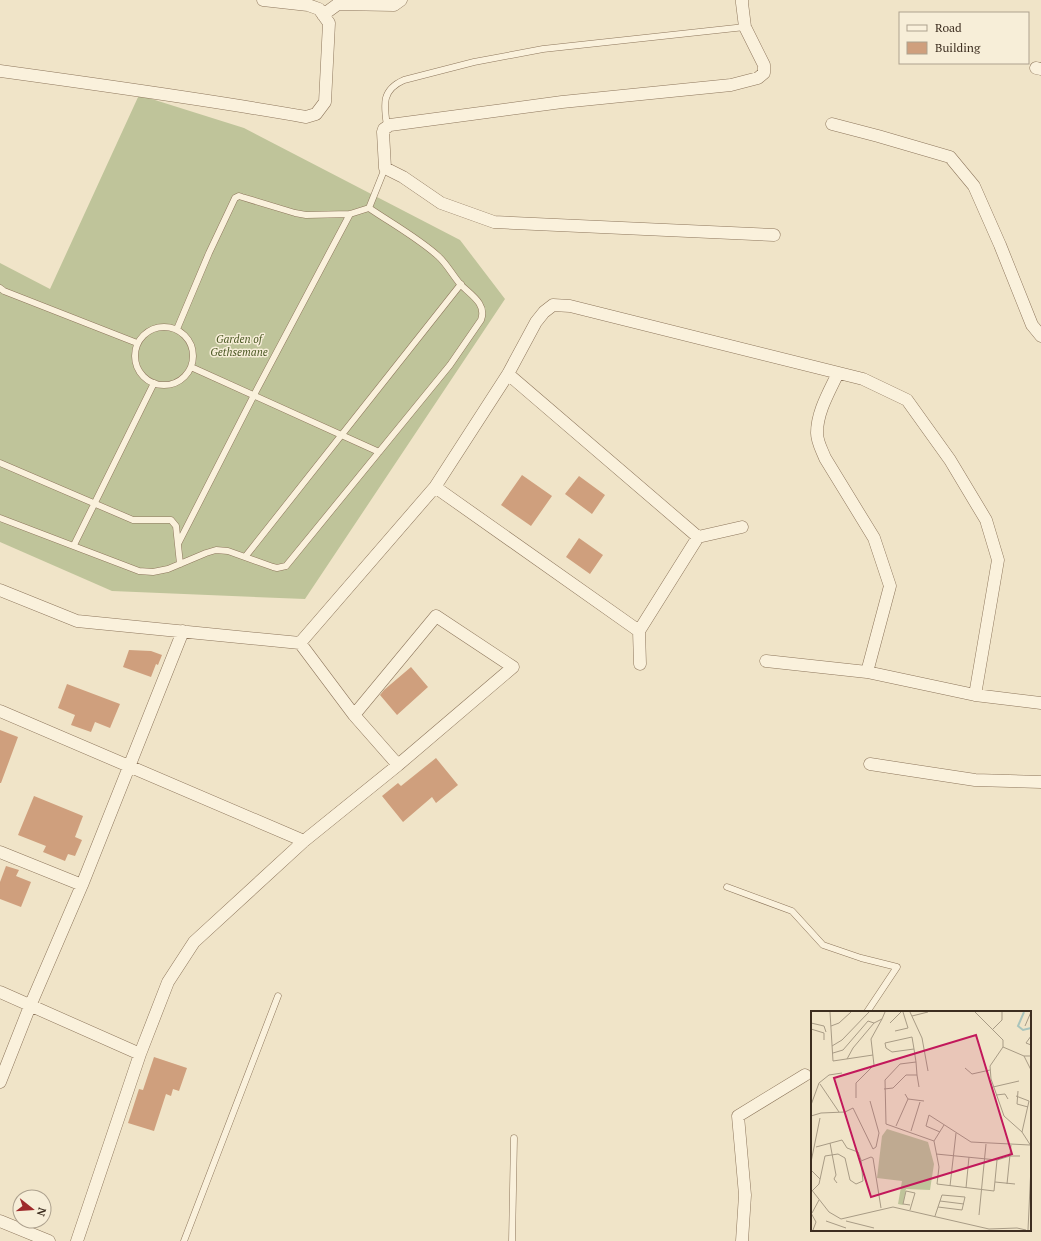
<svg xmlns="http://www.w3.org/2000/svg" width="1041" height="1241" viewBox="0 0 1041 1241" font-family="'PT Serif',serif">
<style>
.cemetery{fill:#bfc49a}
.building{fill:#cf9f7d}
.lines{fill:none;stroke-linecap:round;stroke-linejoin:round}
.lane-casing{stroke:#8d765c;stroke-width:7}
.street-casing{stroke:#8d765c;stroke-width:13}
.lane{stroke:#faf1dc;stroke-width:6}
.street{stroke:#faf1dc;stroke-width:12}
.labels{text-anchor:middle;stroke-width:3;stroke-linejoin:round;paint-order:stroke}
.park-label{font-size:11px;font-style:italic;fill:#4d5a26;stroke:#f7eed8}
.inset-river{fill:none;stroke:#a9c4bc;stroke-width:2}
.inset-road{fill:none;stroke:#a89b85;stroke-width:1}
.view{fill:#c2185b;fill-opacity:0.15;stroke:#c2185b;stroke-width:2}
.inset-edge{fill:none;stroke:#3d2e20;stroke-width:2}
</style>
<rect width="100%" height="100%" fill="#f0e4c8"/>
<path class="cemetery" d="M139,95L244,128L460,240L505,299L305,599L112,591L0,542V263L50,289Z"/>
<path class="building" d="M522,475L552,496L531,526L501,505Z
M579,476L605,495L592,514L565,494Z
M579,538L603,555L590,574L566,557Z
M129,650L151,651L162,655L158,665L156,664L151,677L123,667Z
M411,667L428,687L397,715L380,695L384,690Z
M67,684L120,704L110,728L95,722L91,732L71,725L75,715L58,708Z
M0,730L18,737L1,783H0Z
M436,758L458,785L436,803L432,797L403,822L382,796L398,783L401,786Z
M34,796L83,816L75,837L82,840L75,856L68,854L65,861L43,852L46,846L18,835Z
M6,866L19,870L16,876L31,882L21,907L0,899V882Z
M154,1057L187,1068L179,1091L173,1089L171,1096L166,1094L154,1131L128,1123L139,1089L143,1090Z"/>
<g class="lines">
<g class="lane-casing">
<path id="lane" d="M387,126C384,105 381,90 404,80L474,62L543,49L745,27
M0,288L4,291L137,343
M135 356a29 29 0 1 1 58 0a29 29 0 1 1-58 0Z
M177,329L209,253L235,198L239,196L242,197L295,213L306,215L350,214L369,208L385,168
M191,367L379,452
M0,463L133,520H171L176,526L180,564
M0,518L139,571L153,572L168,569L206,553L216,550L228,551L273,567L277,568L286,566L450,365L481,320C487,304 471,295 461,285C453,276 447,264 438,256C418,238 391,223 369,208
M178,544L254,395L350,214
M74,545L154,383
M245,557L461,284
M727,887L792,911L823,945L861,958L897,967L867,1012
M184,1241L278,996
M512,1241L514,1138"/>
</g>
<g class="street-casing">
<path id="street" d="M742,0V3L745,27L764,65V73L758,78L731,85L562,102L390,125L384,129L383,132L385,168L403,177L441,203L494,222L774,235
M323,15L338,4L394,5L401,0
M1036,68L1041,69
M0,71C102,85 204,99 306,117L316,114L325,102L329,23L319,9L308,5L263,0
M832,124L878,136L950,157L974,186L1000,245L1032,325L1041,336
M838,373C829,392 817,412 817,433C817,442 822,450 825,458L874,538L890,586L867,672
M508,374L698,537
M435,487L639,631
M0,590L77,621L300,643L435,487L508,374L536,322L544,312L553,305L570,306L863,379L907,400L950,460L986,520L998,560L975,695
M300,643L354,715L398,765
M766,661L867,672L975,695L1041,703
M640,664L639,631L698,537L742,527
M0,711L304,841
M870,764L975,780L1041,782
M0,852L82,885
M0,992L140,1054
M0,1082L30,1006L82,885L183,631
M0,1221L49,1241
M77,1241L140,1054L168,982L194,942L304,841L398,765L513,667L436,616L354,715
M742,1241L745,1195L738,1116L805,1075"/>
</g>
<use href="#lane" class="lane"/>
<use href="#street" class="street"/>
</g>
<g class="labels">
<g class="park-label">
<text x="239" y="343">Garden of<tspan x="239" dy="13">Gethsemane</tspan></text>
</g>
</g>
<g transform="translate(811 1011)">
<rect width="220" height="220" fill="#f0e4c8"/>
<path d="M76,118L117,131L123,153L119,179L95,178L92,194L87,193L91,170L66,167L71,125Z" fill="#bfc49a"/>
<path class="inset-river" d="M213,1L207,15L212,19L220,17"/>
<path class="inset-road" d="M19,1L22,50L62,44M99,1L111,27L117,60M164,1L192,29V36L179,55L180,68L193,105L211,121L220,135M101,5L117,1M0,12L13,15L15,21M79,12L90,1M20,15L28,12L40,1M214,15L220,1M0,18L13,22V29M182,18L191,9V1M84,20L97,17L92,1M220,25L215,32L220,34M21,35L31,29L58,1M192,36L213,45H220M103,38L81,41L75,37L74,32L101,26L103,38L105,51L106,64L108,76M22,42L32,39L57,10L63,12M213,45L220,59M36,48L42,37L63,12L71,8L74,1M105,51L89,53L74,69L75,113L123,130L128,156L126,173L183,180L186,149M154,57L161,63L179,59M9,73L28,101M182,76L208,70M73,78L82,77L95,64H106M207,80L206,93L217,96M94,83L97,88L113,90M185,84L194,83L197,88M205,85L218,90L211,121M45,87V72L63,54L60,28L71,8M0,94L8,72L18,64L31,62M0,105L10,102L34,101L42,97L62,138L65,136L68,122L59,90M85,115L97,88M100,120L109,91M129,121L115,115L118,104L160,131L219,134M123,130L133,114M19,132L25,164L23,168L26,172M5,136L31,129L36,137L47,141L50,149M125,143L186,149L199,145H209M0,151L9,107M0,159L9,168M184,171L204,173M196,173L200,134M139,175L145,122M155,177L158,146M0,178L18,201L30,208L82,196L178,218L206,217L215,219M1,180L8,173L14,145L27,143L34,147L39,169L45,173L52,170L50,150L60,146L62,147L70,197M129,190L153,193M99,199L104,182L95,180L92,193L99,194M0,202L5,211L2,219M1,202L8,189M168,204L175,133M124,205L131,184L154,186L151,199L127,196M15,210L35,217M35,210L63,217M217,219L220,155"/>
<path class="view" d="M165,24L201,143L60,186L23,67Z"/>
<rect width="220" height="220" class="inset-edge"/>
</g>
<rect x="899" y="12" width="130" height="52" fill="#f7eed8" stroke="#ada18e"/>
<rect x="907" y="25" width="20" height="6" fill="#faf1dc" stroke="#ada18e"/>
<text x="935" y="32" font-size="12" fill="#3d2e20">Road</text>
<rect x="907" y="42" width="20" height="12" fill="#cf9f7d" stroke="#ada18e"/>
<text x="935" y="52" font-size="12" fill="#3d2e20">Building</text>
<g transform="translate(32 1209) rotate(107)"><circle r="19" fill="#f7eed8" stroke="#ada18e"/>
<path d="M0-3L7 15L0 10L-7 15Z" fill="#9e2a2b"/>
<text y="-6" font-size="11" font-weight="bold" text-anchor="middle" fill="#3d2e20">N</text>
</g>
</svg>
